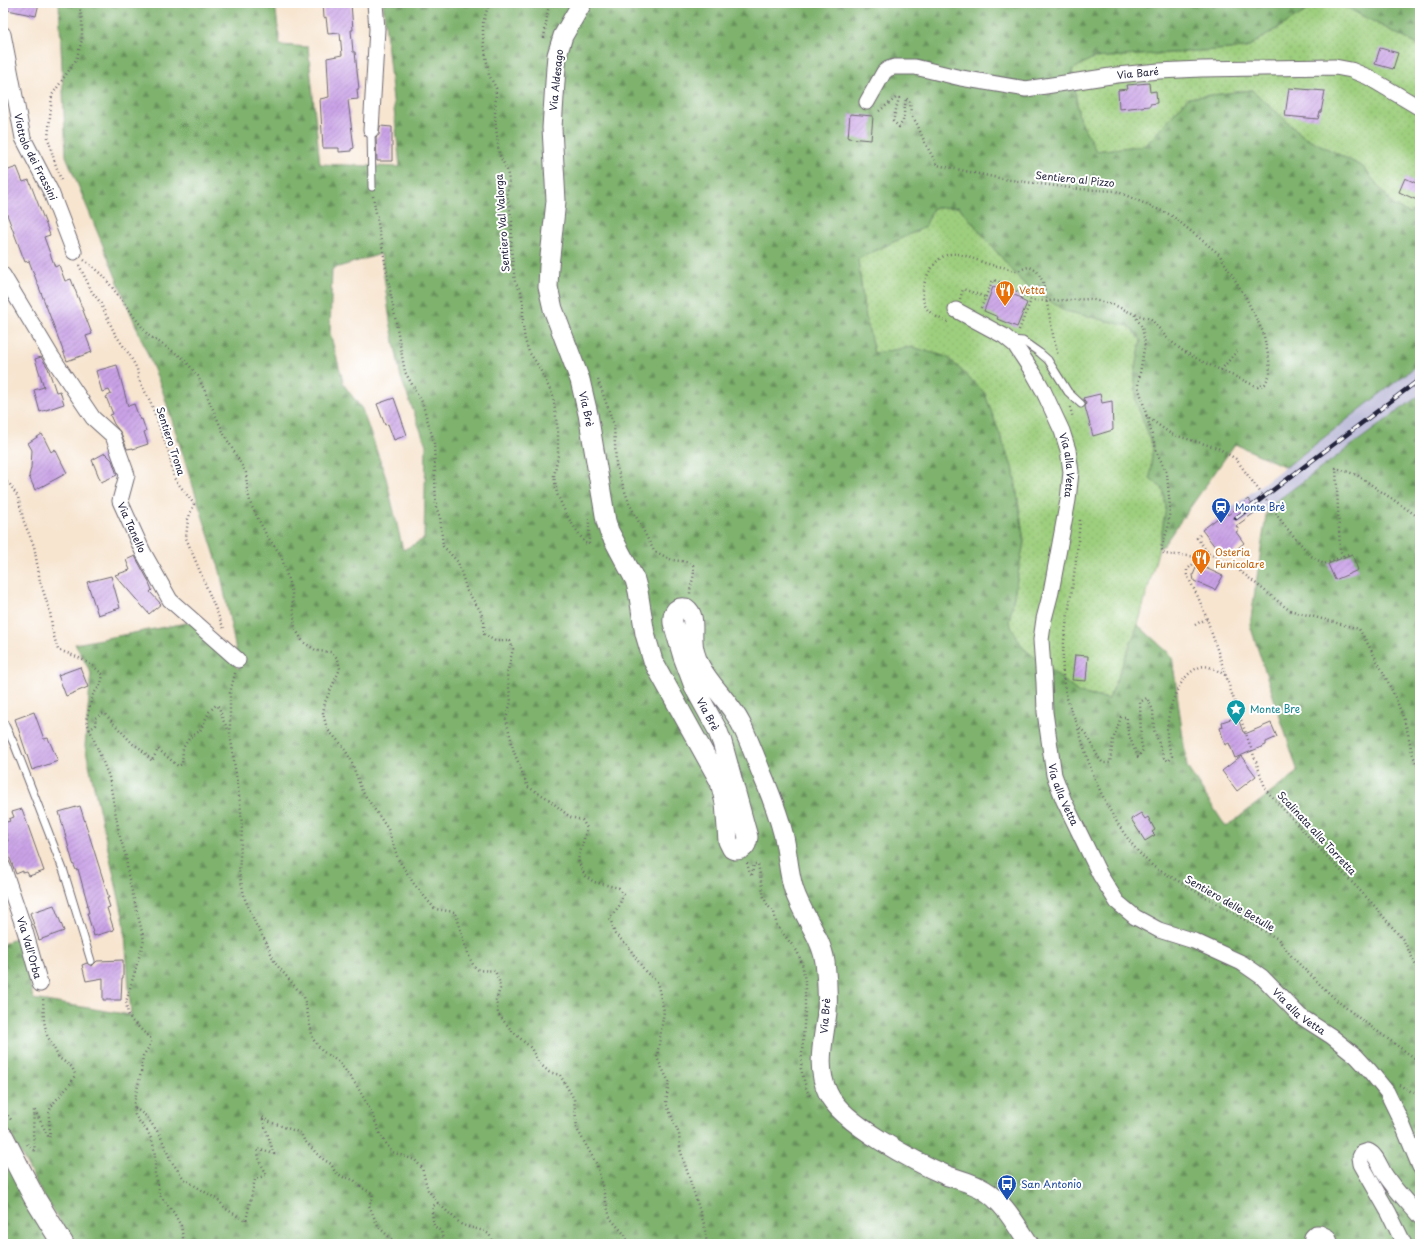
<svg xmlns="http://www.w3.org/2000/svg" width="1423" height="1247" viewBox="0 0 1423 1247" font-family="'Playpen Sans',sans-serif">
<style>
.railway{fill:#c2c1dc}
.grass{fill:url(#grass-dots);stroke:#60785c}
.forest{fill:url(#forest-firs);stroke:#506a54;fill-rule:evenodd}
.building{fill:url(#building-hatch)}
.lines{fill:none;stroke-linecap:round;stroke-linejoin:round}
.service-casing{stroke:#6d666f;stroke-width:9}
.minor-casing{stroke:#6d666f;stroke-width:17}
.tertiary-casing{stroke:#6d666f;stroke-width:21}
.secondary-casing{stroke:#6d666f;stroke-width:23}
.path{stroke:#6d666f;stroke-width:2.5;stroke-dasharray:1 3;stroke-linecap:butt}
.service{stroke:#fff;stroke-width:7}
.minor{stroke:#fff;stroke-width:15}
.tertiary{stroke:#fff;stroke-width:19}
.secondary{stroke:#fff;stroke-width:21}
.rail-casing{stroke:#22223b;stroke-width:4.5}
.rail{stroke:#fff;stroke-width:3;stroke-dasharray:9;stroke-linecap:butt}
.labels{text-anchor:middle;stroke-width:4;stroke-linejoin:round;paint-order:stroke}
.street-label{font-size:10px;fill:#22223b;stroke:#fff}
.food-label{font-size:10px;fill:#c56008;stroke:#fff;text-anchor:start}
.transit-label{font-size:10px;fill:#164399;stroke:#fff;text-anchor:start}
.culture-label{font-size:10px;fill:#0d838f;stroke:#fff;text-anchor:start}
</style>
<defs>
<pattern id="grass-dots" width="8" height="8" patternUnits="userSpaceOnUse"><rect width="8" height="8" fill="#9ecf7e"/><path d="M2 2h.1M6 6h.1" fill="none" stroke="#88b16e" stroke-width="1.8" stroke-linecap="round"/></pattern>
<pattern id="forest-firs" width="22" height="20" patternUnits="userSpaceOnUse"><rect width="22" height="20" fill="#7eb26d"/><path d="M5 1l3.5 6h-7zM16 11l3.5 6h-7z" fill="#67905b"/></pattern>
<pattern id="building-hatch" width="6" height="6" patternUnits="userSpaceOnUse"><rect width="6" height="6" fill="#caa3e7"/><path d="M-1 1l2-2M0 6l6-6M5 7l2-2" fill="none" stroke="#a484bc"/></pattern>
</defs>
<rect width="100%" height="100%" fill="#fff"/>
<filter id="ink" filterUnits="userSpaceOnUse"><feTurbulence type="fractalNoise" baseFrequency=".025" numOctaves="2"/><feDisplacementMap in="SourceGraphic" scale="8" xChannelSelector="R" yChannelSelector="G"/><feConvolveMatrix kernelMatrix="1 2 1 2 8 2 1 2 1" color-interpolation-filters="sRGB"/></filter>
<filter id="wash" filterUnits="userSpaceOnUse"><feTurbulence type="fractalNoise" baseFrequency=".012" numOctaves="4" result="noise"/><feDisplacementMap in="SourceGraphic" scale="16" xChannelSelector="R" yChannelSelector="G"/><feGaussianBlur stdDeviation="0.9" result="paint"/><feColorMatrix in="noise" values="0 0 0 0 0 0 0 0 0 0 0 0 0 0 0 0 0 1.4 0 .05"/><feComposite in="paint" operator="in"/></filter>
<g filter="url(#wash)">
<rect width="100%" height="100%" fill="#f7e5d0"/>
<path class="railway" d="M1420,363V395L1267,508L1236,526L1226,512Z"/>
<path class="grass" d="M1319,3H1338L1420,46V208L1409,213L1394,206L1363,167L1303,136L1252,90L1188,98L1146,145L1096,151L1079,118L1072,70L1093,58L1246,48Z
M959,207L1023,283L1065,311L1129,326L1141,340L1135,374L1136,402L1153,446L1150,478L1163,488L1166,508L1159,548L1138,625L1109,699L1079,693L1023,648L1009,622L1024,542L1014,472L984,392L947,357L912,347L874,353L864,309L858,259L925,227L933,208Z"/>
<path class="forest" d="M59,3H275L280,45L308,47L320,164L400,167L383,3H1319L1246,48L1093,58L1072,70L1079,118L1096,151L1146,145L1188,98L1252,90L1303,136L1363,167L1394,206L1409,213L1420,208V363L1286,467L1235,444L1163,546L1159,548L1166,508L1163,489L1150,478L1153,446L1136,402L1135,374L1141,340L1129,326L1065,311L1023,283L959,207L933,208L925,227L858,259L864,309L874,353L912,347L947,357L984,392L1014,472L1024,542L1009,622L1023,648L1079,693L1109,699L1138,625L1172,656L1187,767L1226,827L1298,772L1250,625L1267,508L1420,395V1244H75L41,1192L3,1120V944L21,936L33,999L131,1015L124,921L85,746L91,673L75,644L191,622L240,670L220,571L162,389L66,156ZM381,254L390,321L401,378L426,445L424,539L403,550L386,478L362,409L344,385L330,333L332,269Z
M1338,3H1420V46Z
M3,1153L55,1244H3Z"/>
<g id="blocks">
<path class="building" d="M3,3H39L36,16L3,9Z
M323,3H351L353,30H351L353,52H355L359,89H357L358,99L348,100L354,148L351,149V151L339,152V148H323L320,99L329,97L327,58L342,55L340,33L328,34L326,17L324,18Z
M1380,48L1398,53L1393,69L1375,64Z
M1149,83L1150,92L1156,91L1157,103L1150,104V106L1119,109L1118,90L1128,89L1127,85Z
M1289,88L1325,91L1321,112H1320L1318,119L1285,116Z
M850,114L873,116L871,140L848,138Z
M380,126L392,127V161H377L376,137L379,135Z
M17,167L23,182L29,180L50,235L44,237L55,267L59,265L65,281L71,279L92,334L86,336L92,352L67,361L29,261L25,262L3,204V172Z
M1405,178L1420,185V194L1417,200L1399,192Z
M993,287L1022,298L1021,300L1027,303L1017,327L997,319L998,317L984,311Z
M41,357L48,368L56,392L60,391L64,404L40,412L34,390L44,387L35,359Z
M117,365L128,406L134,404L140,420L142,419L146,431L144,432L148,444L133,449V448L127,449L121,433L114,424L110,415L113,414L106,397L111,394L109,390L102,392L96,371Z
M1100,394L1102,403L1112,401L1113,430L1093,436L1085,407L1086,403L1083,398Z
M394,398L407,435L394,440L388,424L385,425L377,404Z
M42,434L51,452L55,449L67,473L35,490L29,476L31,468L32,450L28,443Z
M105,453L112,460L117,475L101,482L92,460Z
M1248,499L1257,511L1236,526L1239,530L1236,532L1244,543L1231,554L1229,551L1225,553L1219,546L1216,548L1202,530L1226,512L1228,515Z
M1352,554L1358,570L1335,580L1328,564Z
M135,556L148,580L152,590L150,592L161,604L149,614L115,575L130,570L126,560Z
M1201,566L1223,576L1215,590L1194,581L1193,575L1196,568Z
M111,576L120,608L98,615L87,582Z
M1075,655L1088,656L1086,681L1072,680Z
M80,667L88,687L66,696L58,675Z
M34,712L44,739L48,738L58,761L32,770L15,719Z
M1234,718L1235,723L1239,721L1243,732H1244L1245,734L1271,723L1277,737L1266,742V745L1235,758L1229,743L1225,745L1220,728L1223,727L1222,722Z
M1241,756L1256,776L1237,791L1222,771Z
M80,806L109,898H107L110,907L107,908L114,930L94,936L87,913H89L87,905H88L78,869L76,870L73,863L59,812Z
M22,809L44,871L29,876L27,872L23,873V871L16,874L9,856H7L3,845L8,841L3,823L10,821L9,819L14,817L12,812Z
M1141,813L1145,819L1148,817L1155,830L1152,832L1155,835L1145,841L1131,819Z
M54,905L64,931L39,940L30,913Z
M123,960V978H122L121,1000H103V978L86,981L82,965L87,963L92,966L97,961Z"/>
</g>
</g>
<g filter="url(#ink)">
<use href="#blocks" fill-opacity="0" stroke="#6d666f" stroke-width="1"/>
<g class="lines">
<g class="service-casing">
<path id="service" d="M371,130L372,187
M1012,340L1023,341L1040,353L1048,360L1068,392L1081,404
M3,721L15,746L64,872L91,961"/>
</g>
<g class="minor-casing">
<g id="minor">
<path id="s1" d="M3,34L23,138L51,192L74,252"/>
<path id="s2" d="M867,102L884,72L888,69L894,67H915L961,78L1026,89L1117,75L1159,71L1201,69L1335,67L1351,70L1368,77L1420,108"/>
<path d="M371,130L377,29L375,3"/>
<path id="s3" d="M3,275L52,357L93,418L113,436L127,475L120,501L143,552L170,600L238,660"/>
<path id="s4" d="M956,310L1004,336L1015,345L1034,374L1043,390L1062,431L1068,450L1071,472L1068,500L1051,592L1044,619L1041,640L1044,683L1045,712L1054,775L1064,801L1100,875L1117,902L1135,917L1159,930L1194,941L1242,963L1262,977L1300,1016L1331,1036L1356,1056L1369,1070L1387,1092L1401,1121L1420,1167"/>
<path id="s5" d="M3,867L25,931L40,984"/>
<path d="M1311,1244L1312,1237L1316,1233H1320L1328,1237L1331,1244"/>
<path d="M1404,1244L1389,1213L1361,1164L1360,1157L1362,1153L1368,1151C1376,1154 1380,1166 1384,1173C1394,1189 1408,1203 1420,1217"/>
</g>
</g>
<g class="tertiary-casing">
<g id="tertiary">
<path id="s6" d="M582,3L563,36L557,55L556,67L552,128L556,201L549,266L548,287L553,309L580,380L588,414L606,521L609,531L635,580L638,591L645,634L653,661L720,782L725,803L728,841L732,849L735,850C744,850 747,845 748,837L722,742L717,729L695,689L683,657L673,623C672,614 675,606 686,608C696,615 692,629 693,640C693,650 696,658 700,666C711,687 730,702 741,724C749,740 755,757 762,774C770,793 778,813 783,833C788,852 788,872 794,890C802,915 821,936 825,962C827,978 828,996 827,1012C824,1039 815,1067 828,1093C841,1123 917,1163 948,1176C960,1180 973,1183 984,1190C1004,1202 1016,1225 1029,1244"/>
</g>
</g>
<g class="secondary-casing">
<path id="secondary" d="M3,1137L34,1197L63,1244"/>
</g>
<path class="path" d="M489,3L483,23V37L489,75L496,88L495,117L499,154L507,170L509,181L507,194L512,221L511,248L515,282L521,292L523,304V325L525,340L529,352L538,365L553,396L558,431V455L554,476L557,494L567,516L585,543L589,544V519
M544,38L549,3
M879,111L896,98H899L893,121L899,127L903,121L906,98L910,102L911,114L917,124L925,143L937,165L1003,179L1079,189L1116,191L1171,215L1219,254L1245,296L1263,332L1269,359L1270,374L1265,384L1258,387L1201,361L1183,351L1167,338L1151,319L1134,314
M61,180L54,160L48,138L52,95L76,60L82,40V20L79,3
M373,196L405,372L422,402L434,442L436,507L440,517L443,546L458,562L467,591L480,610L484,622V634L495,641H510L513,649L507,674L511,702L506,719L514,752L528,787L547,798L570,817L582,820L587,828L578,860L585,876L594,882L619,888L623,895L619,906L610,918L615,934L627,945L645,971L657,982L664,1011L657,1058L669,1082L666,1103L679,1134L680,1149L704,1224L707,1244
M84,260L102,274L148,335L183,358L198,376L224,434L246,473L247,489L251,505L267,536L281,555L292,593L295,628L303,642L317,651L331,652L338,659L340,669L325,702L323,713L327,729L342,745L351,760L362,791L388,829L398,859L414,884L435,909L455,912C460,923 468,967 479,970C484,971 490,970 495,971L499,981L500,989L496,1000L498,1014L512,1031L531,1048L538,1062L549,1072L560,1075L574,1099L577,1129L597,1165L610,1218L625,1235L629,1244
M79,265L92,292L100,302L115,334L129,354L137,369L139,380L150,401L169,453L174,478L194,504L188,519L186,538L224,629
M960,299L963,289L985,297
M981,308L992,282L994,280L1009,286L1031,300L1046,301L1090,299L1114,305L1134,314L1142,327L1145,343L1138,385L1157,453L1167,473L1170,508L1168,528L1161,548L1164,554L1201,557
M948,322C936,317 925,313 923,298C922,286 926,276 933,266C949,245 964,256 985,263C991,265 997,266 1003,267C1006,268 1011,270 1015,271C1020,271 1025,267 1030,267L1037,271L1043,282L1054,340L1058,356
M1019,330L1031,300
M1221,370L1237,351
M598,380L614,425L616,465L629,503L654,551L672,560L688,562L693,565C696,576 690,583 690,594
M1070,407L1073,418
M1146,416L1171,434L1218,448L1236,459L1285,526L1311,556L1324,564L1351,553
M3,481L9,483L18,497L24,522L34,546L40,581L50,612L53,633L58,650C74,655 91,662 103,675L101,684L93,695L86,720L109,777L119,833L126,857L128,875L144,940L126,1002L128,1014L132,1021L147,1035L150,1038L151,1042L149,1047L143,1056L141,1072L134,1103L135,1115L138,1120L148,1132L153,1143L155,1155V1173L158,1185L159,1194L174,1213L181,1226L183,1238L182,1244
M1080,520C1078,545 1075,570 1071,595C1064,640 1054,680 1077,723C1079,728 1085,732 1088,737C1094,746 1095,755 1103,763H1110L1113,740L1121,717H1127C1126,732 1132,743 1138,757L1143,750L1141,742L1140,702L1147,698L1153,710L1154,730L1164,758L1169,761L1172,756C1170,750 1167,742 1167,736C1166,714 1177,675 1200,667C1208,664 1218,671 1225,675
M1200,535L1197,538L1209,554
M1343,556L1340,550L1336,468L1357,475L1420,518
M1195,625L1200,622L1207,619
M235,673L230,693V733L241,810L242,829L239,873L245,899L256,925L267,944L275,963L304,997L313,1039L322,1051L339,1062L357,1086L372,1113L381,1136L392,1152L415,1160L422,1168L428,1190L438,1203L462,1225L484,1231L489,1234L494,1244
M1077,725C1082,740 1086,755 1091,769C1104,803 1126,844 1154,867L1278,939L1293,958L1335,999L1359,1018L1420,1062
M89,730L96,725L95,718L104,713L133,744L141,749L152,761L158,749L178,766L182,764L183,748L190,737L200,731L209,712L216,705L219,707L223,720L229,731
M1420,769C1409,754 1410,734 1403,717C1392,687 1375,656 1359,629L1289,610L1230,563L1209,554L1198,559L1187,570V575L1198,597L1207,619L1233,697L1266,790L1316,845L1372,903L1404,941L1420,974
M747,863L750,874L752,875
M752,875L754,864H758L764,898L768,906L774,912L777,926L797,951L802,963L805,981V1011L801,1069L807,1091L811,1097
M1399,1085L1420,1096
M135,1108L146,1116L160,1135L171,1161L184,1179L218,1200L226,1209L246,1221L255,1179L267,1175L260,1162L257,1149L274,1154L262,1117L270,1122L301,1133L304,1140L321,1158L331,1164L335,1172L343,1177L354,1180L362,1188L372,1193L373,1198L369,1205C372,1212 375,1221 379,1227C384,1233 391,1237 395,1244
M3,1109L12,1121
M27,1144L35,1152L33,1134L34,1109L49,1138C52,1128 46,1117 51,1107C58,1095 71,1088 75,1074L72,1067L59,1058L47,1035L44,1021L43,997
M438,1203L433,1206L432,1213L433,1220L434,1226L441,1231L444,1244"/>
<use href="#service" class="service"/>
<use href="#minor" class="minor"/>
<use href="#tertiary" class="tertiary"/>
<use href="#secondary" class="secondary"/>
<g class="rail-casing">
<path id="rail" d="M1236,518L1420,379"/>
</g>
<use href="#rail" class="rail"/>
</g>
</g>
<defs>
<g id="restaurant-pin" transform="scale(1)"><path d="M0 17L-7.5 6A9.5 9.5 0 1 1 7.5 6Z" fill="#e8710a" stroke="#fff"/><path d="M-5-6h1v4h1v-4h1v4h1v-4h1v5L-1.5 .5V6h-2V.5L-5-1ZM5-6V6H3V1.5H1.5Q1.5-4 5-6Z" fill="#fff"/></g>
<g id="station-pin" transform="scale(1)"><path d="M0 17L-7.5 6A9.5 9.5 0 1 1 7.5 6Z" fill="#1a4fb4" stroke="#fff"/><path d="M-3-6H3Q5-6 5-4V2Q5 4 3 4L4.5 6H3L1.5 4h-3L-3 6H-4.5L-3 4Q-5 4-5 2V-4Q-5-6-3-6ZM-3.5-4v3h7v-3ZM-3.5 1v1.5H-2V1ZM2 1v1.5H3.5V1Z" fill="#fff"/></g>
<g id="sight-pin" transform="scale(1)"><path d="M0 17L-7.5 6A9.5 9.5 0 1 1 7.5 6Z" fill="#0f9aa8" stroke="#fff"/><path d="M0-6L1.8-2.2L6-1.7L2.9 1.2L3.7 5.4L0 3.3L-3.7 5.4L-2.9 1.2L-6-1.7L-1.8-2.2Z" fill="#fff"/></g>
<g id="bus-pin" transform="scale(1)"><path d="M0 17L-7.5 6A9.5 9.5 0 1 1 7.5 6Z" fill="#1a4fb4" stroke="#fff"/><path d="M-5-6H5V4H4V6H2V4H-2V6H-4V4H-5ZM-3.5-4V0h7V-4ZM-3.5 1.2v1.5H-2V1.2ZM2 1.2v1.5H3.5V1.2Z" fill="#fff"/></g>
</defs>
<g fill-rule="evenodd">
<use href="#restaurant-pin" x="1005" y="290"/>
<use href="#station-pin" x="1221" y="507"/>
<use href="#restaurant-pin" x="1201" y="558"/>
<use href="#sight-pin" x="1236" y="709"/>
<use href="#bus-pin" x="1007" y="1184"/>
</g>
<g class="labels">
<g class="street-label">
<text dy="4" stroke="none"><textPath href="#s2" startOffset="293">Via Baré</textPath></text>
<text transform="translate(556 80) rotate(-84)" y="4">Via Aldesago</text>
<text dy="4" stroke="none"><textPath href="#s1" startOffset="128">Viottolo dei Frassini</textPath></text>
<text transform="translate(1075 179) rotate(6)" y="4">Sentiero al Pizzo</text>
<text transform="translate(502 223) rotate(-94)" y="4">Sentiero Val Valorga</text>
<text dy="4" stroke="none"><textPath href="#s6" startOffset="419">Via Brè</textPath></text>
<text transform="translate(171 441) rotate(72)" y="4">Sentiero Trona</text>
<text dy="4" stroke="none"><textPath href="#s4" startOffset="202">Via alla Vetta</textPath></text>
<text dy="4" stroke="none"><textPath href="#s3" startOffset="293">Via Tanello</textPath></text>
<text transform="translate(708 714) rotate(62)" y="4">Via Brè</text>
<text dy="4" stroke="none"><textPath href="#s4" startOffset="537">Via alla Vetta</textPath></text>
<text transform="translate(1317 833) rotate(47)" y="4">Scalinata alla Torretta</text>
<text transform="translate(1230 903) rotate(30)" y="4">Sentiero delle Betulle</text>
<text dy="4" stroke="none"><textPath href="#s5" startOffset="85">Via Vall'Orba</textPath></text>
<text dy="4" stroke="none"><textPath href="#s4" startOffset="873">Via alla Vetta</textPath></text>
<text transform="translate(825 1016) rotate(-85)" y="4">Via Brè</text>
</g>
<g class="food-label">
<text x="1019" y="294">Vetta</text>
<text x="1215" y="556">Osteria<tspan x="1215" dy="12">Funicolare</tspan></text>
</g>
<g class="transit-label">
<text x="1235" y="511">Monte Brè</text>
<text x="1021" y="1188">San Antonio</text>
</g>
<g class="culture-label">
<text x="1250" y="713">Monte Bre</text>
</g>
</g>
<rect width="1423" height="1247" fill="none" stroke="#fff" stroke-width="16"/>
</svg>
